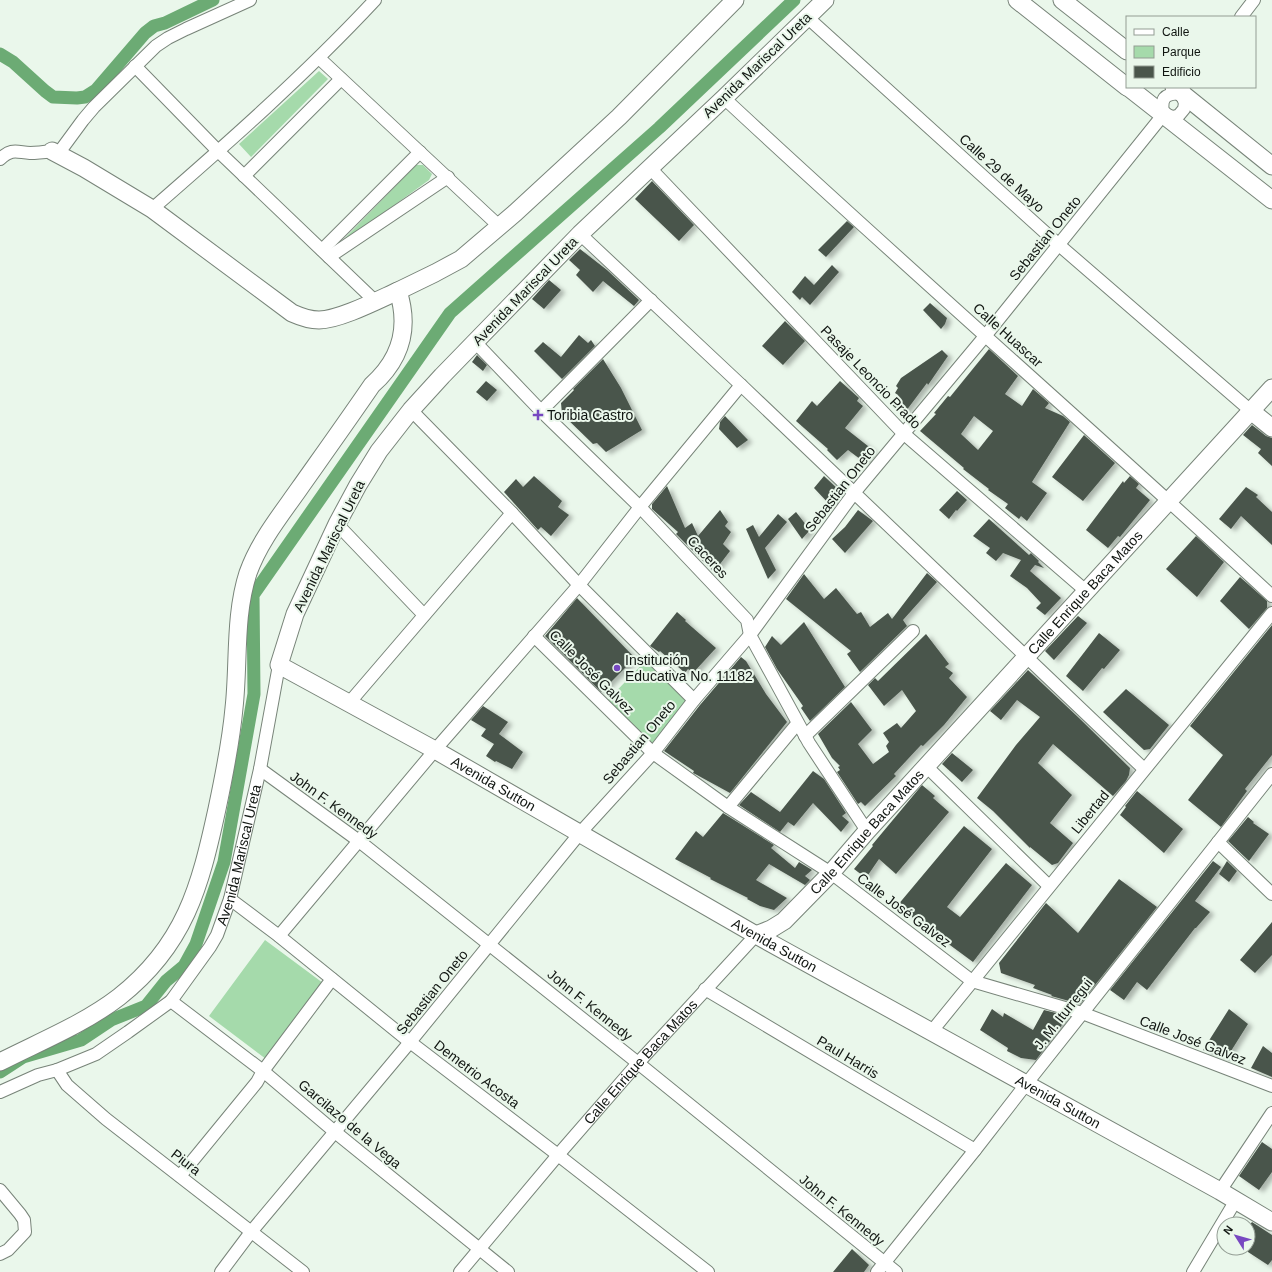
<svg xmlns="http://www.w3.org/2000/svg" width="1272" height="1272" viewBox="0 0 1272 1272" font-family="Helvetica,sans-serif">
<style>
.green{fill:#a5daab}
.lines{fill:none;stroke-linecap:round;stroke-linejoin:round}
.canal{stroke:#6cab74;stroke-width:13}
.building{fill:#4a554b;fill-rule:evenodd;filter:url(#shadow)}
.street-casing{stroke:#788479;stroke-width:14}
.secondary-casing{stroke:#788479;stroke-width:19}
.street{stroke:#fff;stroke-width:12}
.secondary{stroke:#fff;stroke-width:17}
.poi-dot{fill:#7748c1;stroke:#eaf7eb;stroke-width:1.5}
.labels{text-anchor:middle;stroke-width:4;stroke-linejoin:round;paint-order:stroke}
.street-label{font-size:14px;fill:#101511;stroke:#eaf7eb}
.poi-label{font-size:14px;fill:#101511;stroke:#eaf7eb;text-anchor:start}
</style>
<defs>
<filter id="shadow"><feDropShadow dx="4.5" dy="2.5" stdDeviation="2" flood-color="#0004"/></filter>
</defs>
<rect width="100%" height="100%" fill="#eaf7eb"/>
<path class="green" d="M319,71L328,79L251,157L239,144Z
M416,165H423L432,174L429,180L346,240L345,238Z
M649,657L694,700L653,753L603,705Z
M265,940L323,983L266,1059L209,1016Z"/>
<g class="lines">
<path class="canal" d="M0,54L13,62L45,91L53,97L77,98L85,97L96,90L145,33L154,26L165,23L213,0
M0,1072L23,1057L81,1040L111,1020L146,1006L166,981L184,966L196,944L224,862L254,694L253,595L450,313L659,128L794,0"/>
</g>
<path class="building" d="M652,181L694,225L679,241L635,199Z
M847,221L854,227L826,257L818,250Z
M580,249L607,270L639,300L634,306L603,281L593,292L576,275L580,270L569,260Z
M832,265L839,272L810,305L802,297L800,300L792,292L805,276L814,285Z
M549,280L561,290L544,309L532,299Z
M930,303L947,318L945,324L941,329L923,310Z
M785,321L805,341L783,365L762,346Z
M579,335L588,343L591,340L595,346L562,379L534,351L543,342L561,357Z
M989,349L1018,376L1005,394L1022,406L1033,389L1049,403L1045,408L1063,416L1070,422L1032,482L1047,493L1027,521L1021,516L1019,519L1005,508L1008,504L988,490L989,489L963,469L964,468L920,431L936,414L934,413L948,396L950,397ZM974,416L993,431L978,450L961,434Z
M942,350L948,356L928,385L927,383L903,415L891,404L898,395L895,393L898,388L896,386L901,378Z
M477,355L487,365L483,371L472,362Z
M603,359L621,388L642,430L606,452L597,443L593,444L562,414L561,403L574,390L573,389Z
M486,381L497,390L487,401L476,392Z
M840,381L859,398L857,401L863,406L845,428L873,450L864,462L848,450L837,460L827,450L828,449L796,421L812,401L817,406Z
M725,416L748,440L737,448L719,429L720,422Z
M1252,425L1266,436L1272,438V466L1258,453L1261,449L1243,435Z
M1084,435L1115,463L1083,501L1052,477Z
M534,476L562,501L558,507L569,515L551,536L541,527L538,530L504,492L516,479L523,487Z
M824,476L841,492L830,505L814,488Z
M1130,476L1139,484L1136,488L1150,500L1120,537L1118,536L1108,548L1086,530L1123,481L1124,483Z
M667,486L685,528L692,523L698,536L720,510L728,522L725,526L731,532L723,544L730,551L714,572L676,534L678,532L652,509V504Z
M1246,487L1258,495L1256,497L1272,512V545L1241,516L1231,529L1219,519Z
M957,491L967,500L957,511L956,510L949,519L939,510Z
M858,510L873,521L845,553L832,539L845,527Z
M796,512L810,530L802,539L788,519Z
M778,514L787,522L765,548L776,570L768,579L746,529L753,525L759,537Z
M989,519L1029,555L1031,553L1039,561L1038,562L1044,568L1035,565L1030,571L1061,598L1045,615L1036,608L1041,603L1027,588L1010,576L1021,560L1003,553L996,561L986,553L990,548L973,536Z
M1196,536L1224,562L1197,597L1166,569Z
M927,573L937,582L903,620L907,626L860,672L847,654L851,651L786,599L804,574L824,599L836,588L857,614L861,612L870,627L888,613L892,619Z
M1240,577L1267,601V608L1249,629L1220,601Z
M577,598L635,658L601,692L545,636Z
M677,612L686,620L685,621L716,648L693,673L688,669L685,673L660,651L659,652L650,646Z
M1078,616L1087,623L1054,660L1045,651Z
M804,622L845,687L810,721L801,708L803,706L777,669L765,647L772,636L781,645Z
M1272,625V755L1245,789L1247,791L1221,827L1188,800L1223,755L1190,726Z
M1099,633L1120,650L1104,669L1102,668L1083,691L1066,676Z
M926,634L949,664L945,667L953,673L949,678L967,697L944,725L923,746L921,745L894,774L896,776L865,806L861,802L858,804L837,772L840,770L838,767L840,766L832,758L818,734L851,702L872,730L858,744L873,764L889,752L886,746L889,742L883,733L897,723L901,728L916,711L902,690L884,706L868,685L875,678L878,681Z
M741,657L746,661L766,694L787,722L730,793L697,775L693,773L694,771L664,751L700,705Z
M1028,670L1079,718L1130,768L1129,775L1126,781L1113,796L1053,744L1038,763L1072,795L1050,823L1073,843L1058,863L1052,865L1030,847V848L993,811L977,798L1016,745L1040,717L1017,700L1001,720L990,711Z
M1126,689L1169,725L1150,749L1144,750L1103,712Z
M483,706L508,722L499,734L523,752L512,769L496,761L495,762L486,756L494,744L481,736L486,729L471,720Z
M952,753L973,770L962,782L942,764Z
M813,771L824,779L846,813L842,816L849,822L841,832L813,803L794,826L788,822L780,832L739,805L751,792L780,812Z
M922,785L935,796L933,798L949,812L896,874L879,859L866,878L854,869L873,846L872,845Z
M1137,791L1183,829L1164,853L1120,815L1126,807L1125,806Z
M723,813L774,845L771,848L795,868L799,862L812,870L805,876L810,880L805,885L769,864L756,880L787,898L774,910L760,906L747,899L748,898L710,879L711,878L675,859L696,831L703,837Z
M1248,817L1254,822L1253,823L1269,834L1249,861L1228,841Z
M964,826L992,849L947,907L960,917L1006,863L1032,885L973,962L897,906Z
M1213,861L1221,867L1195,901L1210,912L1196,928H1195L1147,990L1137,982L1124,1000L1110,990Z
M1227,861L1237,871L1229,882L1219,874Z
M1119,879L1157,907L1080,1004L1051,996L1052,995L1033,988L1035,985L1001,973L999,963L1046,903L1078,933Z
M1272,922V955L1255,973L1240,960Z
M992,1009L1003,1017L1004,1013L1033,1030L1044,1010L1060,1014L1067,1018L1036,1060L1021,1058L1007,1051L1008,1048L980,1030Z
M1229,1009L1248,1024L1226,1059L1203,1050Z
M1263,1046L1272,1053V1077L1251,1068Z
M1262,1142L1272,1149V1172L1259,1190L1239,1176Z
M1252,1222L1272,1235V1260L1268,1265L1248,1252V1227Z
M852,1249L869,1265L864,1272H833Z"/>
<g class="lines">
<g class="street-casing">
<g id="street">
<path d="M807,17L1059,245L1251,411"/>
<path d="M1241,17L1254,0"/>
<path d="M319,58L499,226"/>
<path d="M135,66L218,151L375,301"/>
<path d="M724,98C904,266 1091,428 1272,596"/>
<path d="M1163,115L1174,117L1179,115L1184,109L1185,103L1181,93"/>
<path d="M58,154L83,120L94,107L156,46L168,38L186,29L250,0"/>
<path d="M0,159C12,148 16,152 30,153C37,153 45,152 52,151"/>
<path d="M650,168L903,433L1086,591"/>
<path d="M244,176L341,79"/>
<path d="M152,209C229,142 305,75 375,0"/>
<path d="M580,234L741,385L1144,769"/>
<path d="M322,250L420,152"/>
<path d="M329,257L448,177"/>
<path d="M475,342L541,411L640,507L747,620L750,635L809,743L867,831"/>
<path d="M411,410L512,513L579,585L694,700"/>
<path d="M541,411L651,300"/>
<path d="M337,524L424,615"/>
<path d="M534,636L653,753L728,807L831,873L972,981L1082,1013L1272,1086"/>
<path d="M349,703L512,513"/>
<path d="M805,736L913,631"/>
<path d="M926,766L1049,886"/>
<path d="M260,769L359,841L638,1063L896,1272"/>
<path d="M728,807L797,724"/>
<path d="M1218,842L1272,894"/>
<path d="M230,899L279,936L410,1042L558,1155L708,1272"/>
<path d="M279,936L435,750L579,585L640,507L741,385"/>
<path d="M705,989L975,1150"/>
<path d="M171,1001L263,1071L335,1132L508,1272"/>
<path d="M932,1031L1272,613"/>
<path d="M57,1070L67,1085L106,1119L303,1272"/>
<path id="s1" d="M0,1092L38,1075L57,1070L96,1054L128,1032L171,1001L210,947L217,935L230,899L260,769L279,665"/>
<path d="M180,1176L257,1082L263,1071L332,979"/>
<path d="M0,1190L20,1214L24,1220L25,1232L8,1250L0,1254"/>
<path d="M1220,1191L1272,1113"/>
<path d="M221,1272L251,1232L410,1042L580,833L653,753L694,700L750,635L854,493L986,335L1163,115C1161,98 1163,94 1181,93L1184,90"/>
<path id="s2" d="M460,1272L558,1155L638,1063L756,935"/>
<path d="M877,1272L975,1150L1027,1083L1272,774"/>
<path d="M1193,1272L1236,1200"/>
</g>
</g>
<g class="secondary-casing">
<g id="secondary">
<path id="s3" d="M825,0L724,98L580,234L442,376L411,410L379,451L358,485L337,524L295,614L279,665L435,750L756,935L1220,1191L1272,1222"/>
<path d="M1017,0L1127,87"/>
<path d="M1062,0L1127,51"/>
<path d="M1128,87L1272,200"/>
<path d="M1174,87L1272,166"/>
<path d="M52,151L84,168L152,209L292,313C301,317 309,320 319,320C339,320 378,300 398,291"/>
<path d="M1251,411L1272,428"/>
<path id="s4" d="M756,935L771,929L784,921L831,873L867,831L1272,388"/>
<path d="M0,1062C39,1042 84,1024 119,997C185,945 200,887 217,809C224,776 231,742 234,708C239,664 234,616 248,573C259,542 280,516 299,489C323,455 348,420 372,385C401,359 410,328 398,291L435,273L461,259L515,213L619,117L735,0"/>
</g>
</g>
<use href="#street" class="street"/>
<use href="#secondary" class="secondary"/>
</g>
<g class="poi-dot">
<path d="M536 409h4v4h4v4h-4v4h-4v-4h-4v-4h4z"/>
<circle cx="617" cy="668" r="4"/>
</g>
<g class="labels">
<g class="street-label">
<text transform="translate(757 65) rotate(-44)" y="5">Avenida Mariscal Ureta</text>
<text transform="translate(1002 173) rotate(42)" y="5">Calle 29 de Mayo</text>
<text transform="translate(1045 238) rotate(-51)" y="5">Sebastian Oneto</text>
<text transform="translate(525 291) rotate(-46)" y="5">Avenida Mariscal Ureta</text>
<text transform="translate(1008 335) rotate(42)" y="5">Calle Huascar</text>
<text transform="translate(871 377) rotate(46)" y="5">Pasaje Leoncio Prado</text>
<text transform="translate(840 489) rotate(-52)" y="5">Sebastian Oneto</text>
<text transform="translate(329 546) rotate(-64)" y="5">Avenida Mariscal Ureta</text>
<text transform="translate(708 557) rotate(47)" y="5">Caceres</text>
<text dy="5" stroke="none"><textPath href="#s4" startOffset="477">Calle Enrique Baca Matos</textPath></text>
<text transform="translate(592 672) rotate(45)" y="5">Calle José Galvez</text>
<text transform="translate(639 742) rotate(-50)" y="5">Sebastian Oneto</text>
<text dy="5" stroke="none"><textPath href="#s3" startOffset="1117">Avenida Sutton</textPath></text>
<text transform="translate(334 805) rotate(36)" y="5">John F. Kennedy</text>
<text transform="translate(1090 812) rotate(-51)" y="5">Libertad</text>
<text dy="5" stroke="none"><textPath href="#s4" startOffset="153">Calle Enrique Baca Matos</textPath></text>
<text dy="5" stroke="none"><textPath href="#s1" startOffset="359">Avenida Mariscal Ureta</textPath></text>
<text transform="translate(904 910) rotate(37)" y="5">Calle José Galvez</text>
<text dy="5" stroke="none"><textPath href="#s3" startOffset="1441">Avenida Sutton</textPath></text>
<text transform="translate(432 992) rotate(-51)" y="5">Sebastian Oneto</text>
<text transform="translate(590 1005) rotate(39)" y="5">John F. Kennedy</text>
<text transform="translate(1063 1014) rotate(-52)" y="5">J. M. Iturregui</text>
<text transform="translate(1193 1040) rotate(21)" y="5">Calle José Galvez</text>
<text transform="translate(848 1057) rotate(31)" y="5">Paul Harris</text>
<text dy="5" stroke="none"><textPath href="#s2" startOffset="277">Calle Enrique Baca Matos</textPath></text>
<text transform="translate(477 1074) rotate(37)" y="5">Demetrio Acosta</text>
<text dy="5" stroke="none"><textPath href="#s3" startOffset="1765">Avenida Sutton</textPath></text>
<text transform="translate(350 1124) rotate(40)" y="5">Garcilazo de la Vega</text>
<text transform="translate(186 1162) rotate(38)" y="5">Piura</text>
<text transform="translate(842 1210) rotate(39)" y="5">John F. Kennedy</text>
</g>
<g class="poi-label">
<text x="547" y="420">Toribia Castro</text>
<text x="625" y="665">Institución<tspan x="625" dy="16">Educativa No. 11182</tspan></text>
</g>
</g>
<rect x="1126" y="16" width="130" height="72" fill="#eaf7eb" stroke="#939d94"/>
<rect x="1134" y="29" width="20" height="6" fill="#ffffff" stroke="#939d94"/>
<text x="1162" y="36" font-size="12" fill="#101511">Calle</text>
<rect x="1134" y="46" width="20" height="12" fill="#a5daab" stroke="#939d94"/>
<text x="1162" y="56" font-size="12" fill="#101511">Parque</text>
<rect x="1134" y="66" width="20" height="12" fill="#4a554b" stroke="#939d94"/>
<text x="1162" y="76" font-size="12" fill="#101511">Edificio</text>
<g transform="translate(1236 1236) rotate(307)"><circle r="19" fill="#eaf7eb" stroke="#939d94"/>
<path d="M0-3L7 15L0 10L-7 15Z" fill="#7748c1"/>
<text y="-6" font-size="11" font-weight="bold" text-anchor="middle" fill="#101511">N</text>
</g>
</svg>
